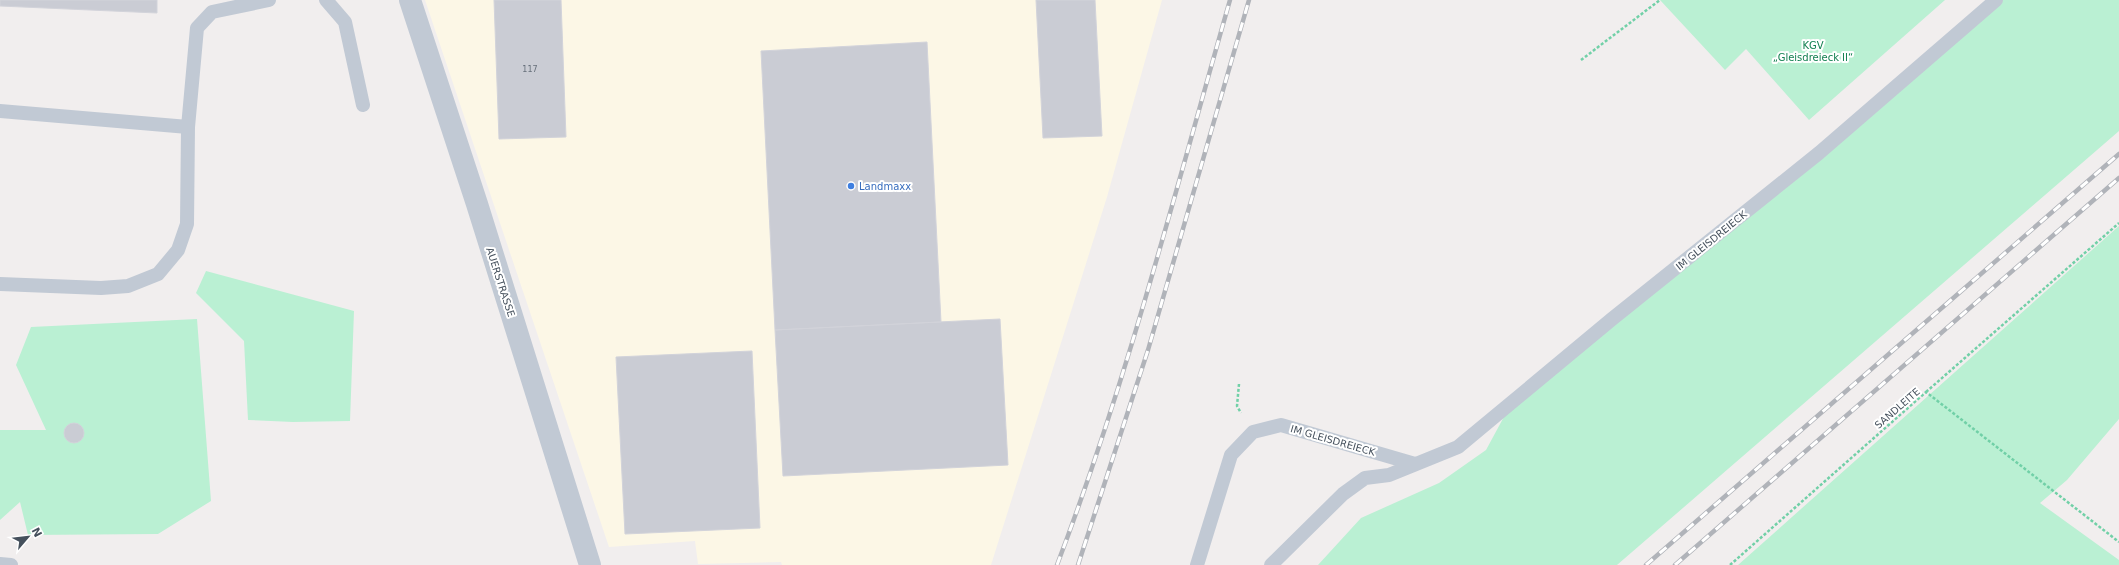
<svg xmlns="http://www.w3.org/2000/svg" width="2119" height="565" viewBox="0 0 2119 565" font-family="'DejaVu Sans',sans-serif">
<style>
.commercial{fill:#fcf7e6}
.green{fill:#baf0d3}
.building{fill:#caccd4;stroke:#d2d3da}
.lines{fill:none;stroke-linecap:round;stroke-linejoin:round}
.path{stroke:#71d0a7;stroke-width:2.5;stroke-dasharray:3 2;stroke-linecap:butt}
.lane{stroke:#c1c9d4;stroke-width:14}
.street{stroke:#c1c9d4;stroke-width:22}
.rail-casing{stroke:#b0b3b9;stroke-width:4.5}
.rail{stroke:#fff;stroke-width:3;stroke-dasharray:9;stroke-linecap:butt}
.shop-dot{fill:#3f7fe0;stroke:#fff;stroke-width:1.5}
.labels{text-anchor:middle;stroke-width:4;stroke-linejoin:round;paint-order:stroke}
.number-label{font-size:8px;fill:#666f7a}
.park-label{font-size:10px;fill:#138051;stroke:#fff}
.shop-label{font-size:10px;fill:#366cbe;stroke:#fff;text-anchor:start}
.street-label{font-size:10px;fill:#45505c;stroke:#fff}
</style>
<rect width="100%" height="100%" fill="#f1eeee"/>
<path class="commercial" d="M425,0H1162L1107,197L991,565H782L781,562L698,564L695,541L609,547Z"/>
<path class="green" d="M1660,0H1945L1809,120L1746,49L1725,70Z
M1996,0H2119V131L1617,565H1318L1361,518L1439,483L1486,450L1512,402Z
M2119,226V419L2067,480L2040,503L2119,560V565H1738Z
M206,271L354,311L350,421L293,422L248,420L244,341L196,293Z
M197,319L211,501L158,534L28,535L20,502L0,520V430H46L16,365L31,327Z"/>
<path class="building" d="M0,0H157V13L0,6Z
M494,0H561L566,137L499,139Z
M1036,0H1095L1102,136L1043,138Z
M927,42L941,322L775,330L761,51Z
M1000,319L1008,465L783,476L775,330Z
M752,351L760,528L625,534L616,357Z
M64 433a10 10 0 1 1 20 0a10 10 0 1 1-20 0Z"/>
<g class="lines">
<path class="path" d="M1581,60L1660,0
M1239,384L1237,406L1241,413
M1926,392L2119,223
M1730,565L1926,392L2119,542"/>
<path class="lane" d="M326,0L345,22L363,105
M0,111L188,127L187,224L178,250L158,274L128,286L101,288L0,284
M188,127L197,28L212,12L269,0
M0,564L11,565
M1197,565L1231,455L1253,432L1281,425L1415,464
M1271,565L1343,494L1365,478L1389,475L1458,447L1612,319L1819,153L1996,0"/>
<path class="street" d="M410,0L477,204L590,565"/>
<g class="rail-casing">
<path id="rail" d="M1057,565C1127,381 1176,189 1230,0
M1078,565L1148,350L1249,0
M1646,565L2119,154
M1675,565L2119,178"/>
</g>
<use href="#rail" class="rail"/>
</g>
<circle class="shop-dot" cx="851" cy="186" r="4"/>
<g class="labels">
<g class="number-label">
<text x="530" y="72">117</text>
</g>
<g class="park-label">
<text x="1813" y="49">KGV<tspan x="1813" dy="12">„Gleisdreieck II“</tspan></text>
</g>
<g class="shop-label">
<text x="859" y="190">Landmaxx</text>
</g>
<g class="street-label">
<text transform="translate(1711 240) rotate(-39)" y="4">IM GLEISDREIECK</text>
<text transform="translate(501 282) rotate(72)" y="4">AUERSTRASSE</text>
<text transform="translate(1897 408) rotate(-41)" y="4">SANDLEITE</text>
<text transform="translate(1333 440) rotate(16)" y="4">IM GLEISDREIECK</text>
</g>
</g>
<g transform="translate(28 537) rotate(62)" stroke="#ffffff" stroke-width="3" paint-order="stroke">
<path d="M0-3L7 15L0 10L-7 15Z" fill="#45505c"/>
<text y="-6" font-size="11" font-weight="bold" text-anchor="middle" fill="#45505c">N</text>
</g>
</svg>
